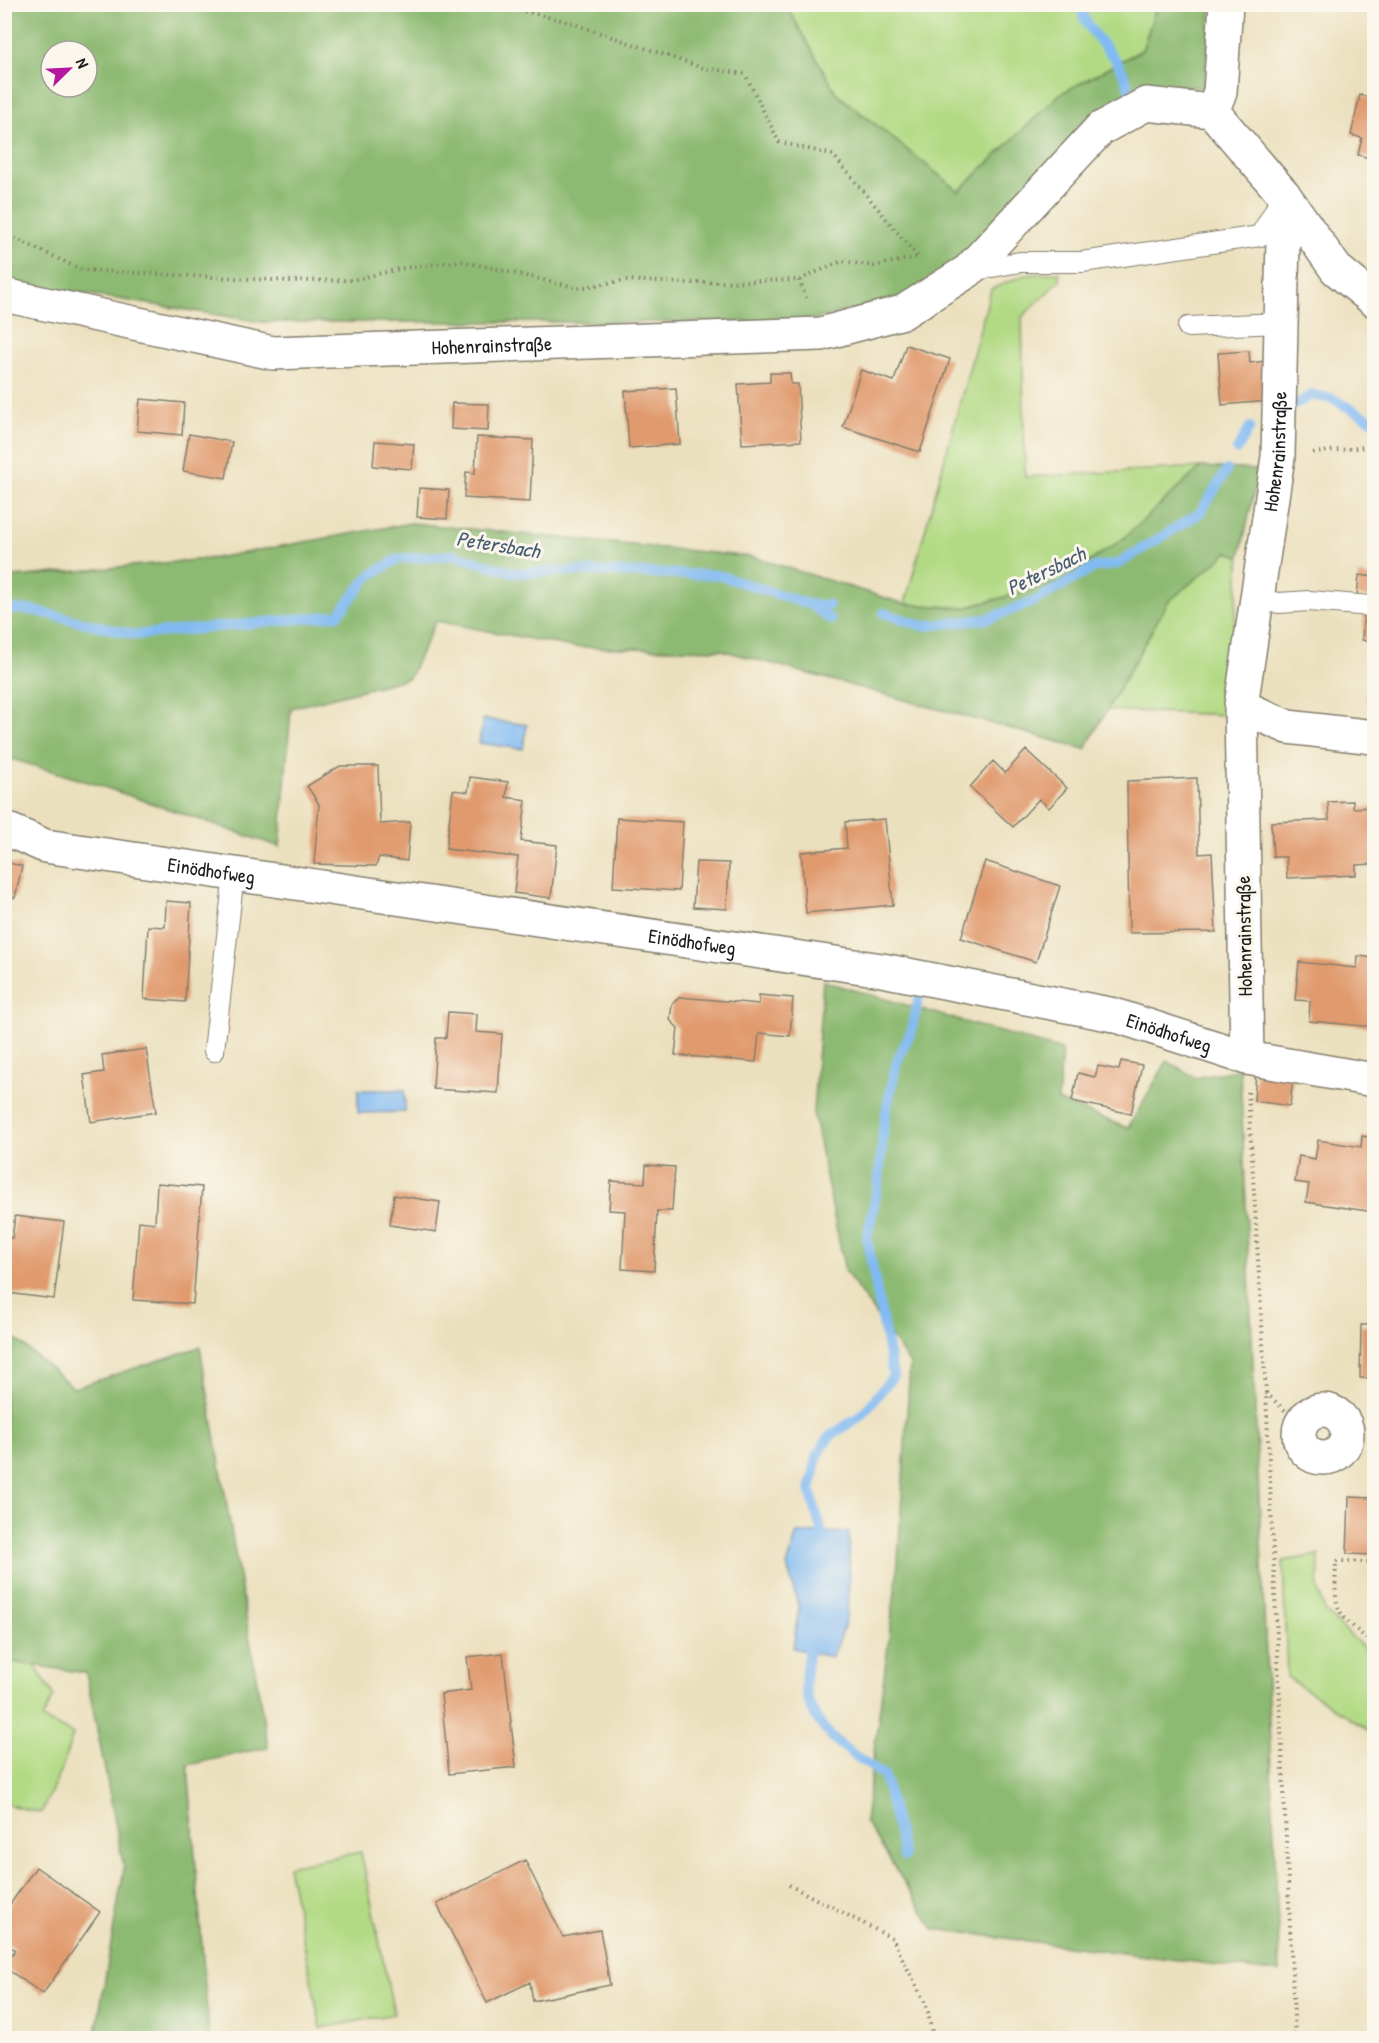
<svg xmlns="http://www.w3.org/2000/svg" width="1379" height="2043" viewBox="0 0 1379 2043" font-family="'Patrick Hand',sans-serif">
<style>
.green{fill:#b2da85;stroke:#677b50;stroke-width:1.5}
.forest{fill:#8dba72;stroke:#546b47;stroke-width:1.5;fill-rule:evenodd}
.water{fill:#81baf2;stroke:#4e6b87;stroke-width:1.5}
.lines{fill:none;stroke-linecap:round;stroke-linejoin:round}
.stream{stroke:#81baf2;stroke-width:10}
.building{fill:#e09a6d}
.lane-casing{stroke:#847e6d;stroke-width:22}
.street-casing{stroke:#847e6d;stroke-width:36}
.path{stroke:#847e6d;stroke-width:4;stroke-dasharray:1.5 4.5;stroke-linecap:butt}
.lane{stroke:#fff;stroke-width:20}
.street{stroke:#fff;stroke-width:33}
.labels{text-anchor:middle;stroke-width:6;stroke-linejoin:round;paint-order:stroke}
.street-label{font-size:20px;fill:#1c1c1c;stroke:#fbf7ec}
.water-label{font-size:21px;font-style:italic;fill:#445b72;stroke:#fbf7ec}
</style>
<rect width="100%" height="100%" fill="#fbf7ec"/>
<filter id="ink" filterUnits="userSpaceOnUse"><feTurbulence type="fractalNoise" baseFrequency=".0167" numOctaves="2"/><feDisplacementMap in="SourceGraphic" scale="12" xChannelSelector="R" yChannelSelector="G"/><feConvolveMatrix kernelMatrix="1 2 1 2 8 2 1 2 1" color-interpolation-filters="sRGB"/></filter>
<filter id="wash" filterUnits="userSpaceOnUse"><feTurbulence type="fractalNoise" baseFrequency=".008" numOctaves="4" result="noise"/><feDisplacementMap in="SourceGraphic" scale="24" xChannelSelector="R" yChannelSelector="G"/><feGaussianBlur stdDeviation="1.35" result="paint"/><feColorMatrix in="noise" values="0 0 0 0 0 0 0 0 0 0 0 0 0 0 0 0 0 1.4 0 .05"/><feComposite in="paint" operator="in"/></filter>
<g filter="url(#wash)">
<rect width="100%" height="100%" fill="#ebe0be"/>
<path class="green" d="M786,5H1157L1142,50L1060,94L959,191L837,94Z
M1059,272L1060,280L1022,317L1025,477L1201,467L1123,539L1059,582L965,608L905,604L991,289L1025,275Z
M1228,552L1240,556L1228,715L1107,710L1168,602Z
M1319,1555L1318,1588L1325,1612L1374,1657V1734L1287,1677L1283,1561Z
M5,1661L35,1665L54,1696L42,1719L73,1734L61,1771L41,1813L5,1804Z
M361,1852L394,2014L321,2028L288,1866Z"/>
<path class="forest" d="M4,5H786L837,94L959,191L1060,94L1142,50L1157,5H1212L1204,87L1146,88L1095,116L959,266L900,299L802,322H262L5,281ZM51,51H87V87H51Z
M1201,467L1259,470L1240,556L1228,552L1168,602L1085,749L721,650L573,647L436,621L409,678L291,708L280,847L95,784L5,757V578L215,558L411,523L753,557L905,604L965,608L1059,582L1123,539Z
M823,981L1062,1050L1058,1101L1128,1128L1167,1061L1196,1078L1240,1069L1280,1973L934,1929L865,1821L897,1576L910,1364L845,1271L813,1112Z
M5,1330L74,1388L200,1347L268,1747L188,1765L209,2038H95L124,1868L86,1673L5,1661Z"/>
<path class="water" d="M483,719L527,725L523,749L479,743Z
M358,1090H405V1112L358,1113Z
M849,1532C849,1574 854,1621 831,1657L793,1648L799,1608L787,1566L797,1533Z"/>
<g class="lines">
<path class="stream" d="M1080,4C1083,30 1110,47 1121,69C1126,77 1128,86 1132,95
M1294,405L1312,395L1333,399L1374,421
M1237,450L1250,427
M811,605L831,620
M4,609L32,610L136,635L338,615L369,576L398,559L454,555L516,573L577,571L718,575L811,605H829
M884,613L923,626L987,619L1033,602L1095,567L1118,564L1200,513L1227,470
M820,1546L822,1533L810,1490L818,1453L830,1436L862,1415L893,1376L867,1239L879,1179L884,1122L897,1061L911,1032L919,997
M810,1639C809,1655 803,1676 806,1691C814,1733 851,1753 884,1775L904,1857"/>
</g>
<g id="blocks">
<path class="building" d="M1374,89V159L1358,155L1362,138L1351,135L1360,95L1371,98Z
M906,345L950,359L920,452L843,427L861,370L894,381Z
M1249,351L1250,363L1265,361L1269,401L1222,405L1218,353Z
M770,373H790L791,384H798L801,441L742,444L738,384L770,382Z
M676,388L680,444L629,448L625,391Z
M140,399L184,403L182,435L137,431Z
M452,403L489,404L488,431L451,429Z
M189,434L232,442L226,478L183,471Z
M477,437L533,440L530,502L464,498L466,472L475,473Z
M375,441L414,444L412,469L373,466Z
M419,488L449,490L447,519L417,517Z
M1359,575L1374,577V598L1357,596Z
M1364,612L1374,613V701L1366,700L1371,642L1362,640Z
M1026,750L1067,788L1049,808L1039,799L1013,827L970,787L993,761L1005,773Z
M340,766H378L380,824L410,822L407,861L379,857L376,866L314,864L319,804L307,786Z
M470,777L508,782L506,797L526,800L521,841L557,845L551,898L514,893L518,857L446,849L453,790L468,792Z
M1197,778L1199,854L1212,853L1216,932L1129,933L1127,781Z
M1353,801V808L1374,807V864L1356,865V875L1287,878L1286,857H1273L1271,822L1329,820L1328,802Z
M617,818L683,822L679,891L613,887Z
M885,819L893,905L806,913L801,852L847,848L845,822Z
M985,861L1060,886L1036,962L961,938Z
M4,862L22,866L15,898L4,896Z
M696,862L729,863L727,909L693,907Z
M166,901L191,903L185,1002L144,999L148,926L165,927Z
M1358,956L1374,958V1027L1309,1021L1310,1001L1295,1000L1299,962L1357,968Z
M759,995L793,998L790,1036L759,1033L756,1062L675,1055L678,1028L670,1020L672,1004L680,997L759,1004Z
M448,1012L477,1014L476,1032L502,1034L498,1093L433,1089L436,1038H446Z
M146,1049L156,1112L91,1122L84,1075L104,1072L102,1055Z
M1121,1061L1142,1065L1131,1114L1072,1101L1078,1073L1095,1077L1098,1066L1119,1070Z
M1256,1072L1293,1078L1290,1106L1254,1101Z
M1362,1136L1374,1138V1212L1306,1202L1309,1184L1295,1182L1299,1156L1315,1159L1318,1140L1361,1147Z
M646,1165L675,1167L672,1211H657L654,1271L622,1269L625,1211L609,1210L611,1181L645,1183Z
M157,1183L202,1187L193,1304L133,1300L139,1221L155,1223Z
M394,1195L440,1202L436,1232L390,1225Z
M15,1216L64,1222L54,1299L7,1293L9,1277L4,1276V1236L12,1238Z
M1361,1325H1374V1378H1360Z
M1349,1497L1374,1498V1555L1347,1554Z
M503,1653L516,1767L449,1774L441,1694L471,1690L467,1657Z
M525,1860L563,1937L600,1930L610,1985L533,2001L530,1982L487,2003L437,1904Z
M36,1867L100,1912L43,1994L4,1967L15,1950L4,1942V1913Z"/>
</g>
</g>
<g filter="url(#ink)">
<use href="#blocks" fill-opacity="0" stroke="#847e6d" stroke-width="1.5"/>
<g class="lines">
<g class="lane-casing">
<path id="lane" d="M970,271L1020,262H1082L1260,236L1279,203
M1188,327L1280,323
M1257,599L1279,603L1309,601L1371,606
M214,1051L234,874"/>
</g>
<g class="street-casing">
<g id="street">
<path d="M1212,111L1220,92L1226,4"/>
<path id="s1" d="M4,295L273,353L821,334L903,312L968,271L1100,129L1146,104L1212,111L1284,195L1336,269L1374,300"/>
<path d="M1241,706L1288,727L1374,737"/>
<path id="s2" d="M4,828L45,846L882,970L1114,1015L1247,1058L1374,1080"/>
<path id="s3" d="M1247,1058L1241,706L1278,457L1284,195"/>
<circle cx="1323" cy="1434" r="24"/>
</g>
</g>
<path class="path" d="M477,4L502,6L565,21L703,68L745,74L779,142L833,155L918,257
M4,233L82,270L290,281L352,280L404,268L461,261L579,288L625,280L682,283L799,280L842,261L874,266L918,257
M799,280L807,300
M1313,453L1374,446
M1248,1092L1266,1393L1295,2038
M1266,1393L1300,1424
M1374,1562L1336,1561C1334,1614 1335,1611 1374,1645
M789,1885L892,1938L927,2007L933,2038"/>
<use href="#lane" class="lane"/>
<use href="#street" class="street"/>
</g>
</g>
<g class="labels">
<g class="street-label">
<text dy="7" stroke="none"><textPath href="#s1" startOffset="494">Hohenrainstraße</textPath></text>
<text dy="7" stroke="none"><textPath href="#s3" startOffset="609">Hohenrainstraße</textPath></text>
<text dy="7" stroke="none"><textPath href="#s2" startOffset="213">Einödhofweg</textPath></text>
<text transform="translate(1244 936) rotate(-91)" y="7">Hohenrainstraße</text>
<text dy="7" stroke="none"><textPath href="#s2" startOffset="699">Einödhofweg</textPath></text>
<text dy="7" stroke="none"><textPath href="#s2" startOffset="1185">Einödhofweg</textPath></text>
</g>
<g class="water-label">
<text transform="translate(498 545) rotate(9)" y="7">Petersbach</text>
<text transform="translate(1046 571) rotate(-26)" y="7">Petersbach</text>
</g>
</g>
<rect width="1379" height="2043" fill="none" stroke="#fbf7ec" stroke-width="24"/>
<g transform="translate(69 69) rotate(66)"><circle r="28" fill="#fbf7ec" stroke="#a29f99" stroke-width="1.5"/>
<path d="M0-4.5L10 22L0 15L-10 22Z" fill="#b5179e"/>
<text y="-9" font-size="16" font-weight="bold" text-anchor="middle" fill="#1c1c1c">N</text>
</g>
</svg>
